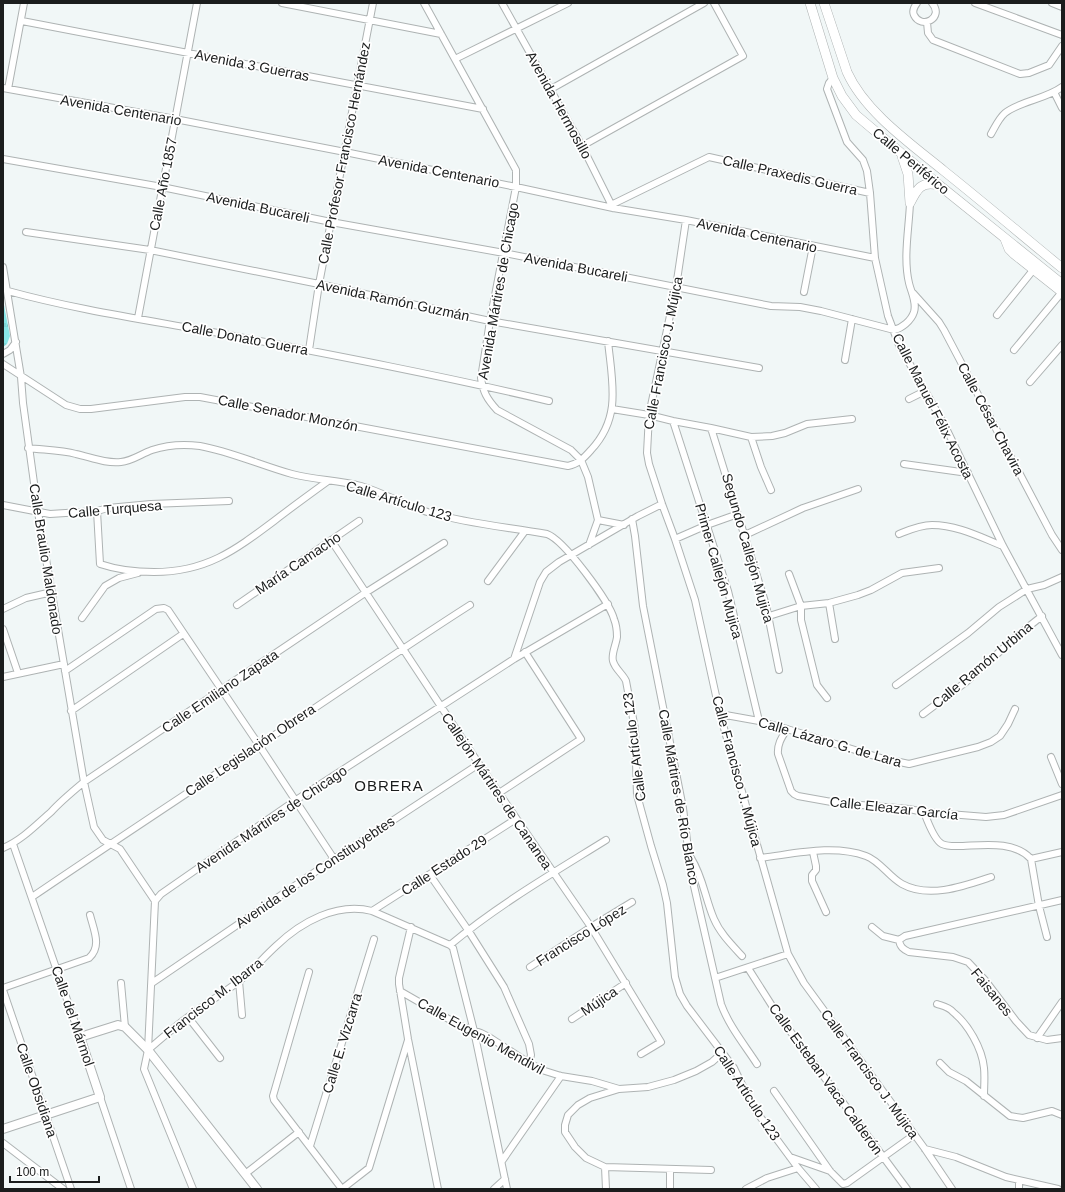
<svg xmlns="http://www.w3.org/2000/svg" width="1065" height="1192" viewBox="0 0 1065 1192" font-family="Helvetica,sans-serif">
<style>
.grass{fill:url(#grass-tufts)}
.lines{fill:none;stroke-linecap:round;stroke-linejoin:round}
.minor-casing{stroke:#aeb3b3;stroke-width:8}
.major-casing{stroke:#aeb3b3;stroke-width:10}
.highway-casing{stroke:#aeb3b3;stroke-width:10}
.minor{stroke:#fff;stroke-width:6}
.major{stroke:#fff;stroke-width:8}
.highway{stroke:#fff;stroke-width:9}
.labels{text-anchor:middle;stroke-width:3.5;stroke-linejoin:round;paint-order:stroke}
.street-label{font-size:14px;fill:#1b1d1d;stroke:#fff}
.neighbourhood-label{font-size:15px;letter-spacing:1px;fill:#1b1d1d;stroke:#fff}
</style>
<defs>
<pattern id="grass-tufts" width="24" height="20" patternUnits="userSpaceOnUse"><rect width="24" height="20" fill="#88e6e7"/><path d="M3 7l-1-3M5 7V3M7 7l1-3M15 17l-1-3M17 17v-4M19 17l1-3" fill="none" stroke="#75c5c6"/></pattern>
</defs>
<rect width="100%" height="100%" fill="#f1f7f7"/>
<path class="grass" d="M3,300L10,336L7,344L3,347Z"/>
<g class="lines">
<g class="minor-casing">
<path id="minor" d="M282,3L441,34
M424,3L516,170V187L490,321L481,378C483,392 487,399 497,410L571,450L581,460L588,477L598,520L589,545
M502,3L582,146L613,208
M917,3C914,7 912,11 914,15C921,30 945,18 932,3
M975,3L1062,35
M1052,3L1062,7
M22,21C175,49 329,81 483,109
M927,22L928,33L933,40L1020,74L1029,73L1049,65L1062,46
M455,59L568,3
M833,78L829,83L827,89L847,142L863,160L867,171L870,193L875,258L888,316L899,345L945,426L1003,546L1062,655
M3,88L175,119L345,152L516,187L613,208L686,220L875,258
M8,89L24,3
M551,89L704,3
M1054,92L1062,108
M991,134C995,127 999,118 1005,113C1020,101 1046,99 1062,87
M582,146L743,56L714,3
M3,159L162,187L331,222L504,253L771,306L800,307L821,311L894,330C902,328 911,321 914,312C917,302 911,292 909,283C903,258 909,228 910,203
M611,205L709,157L870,193
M686,220L676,287L649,415L647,453L649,464L662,504L675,539L695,600L720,714L788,954L804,983L925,1149L952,1189
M26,232L150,250L319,284L490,321L759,368
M3,267L21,377L23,403L38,512L84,782L94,827L103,840L120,849L155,901
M8,291C77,310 147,320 218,333C328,354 439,375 549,401
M804,292L813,246
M913,293L939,322L944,330L1052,535L1062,550
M997,315L1034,269
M138,318L197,3
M309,350L319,284L373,3
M1014,350L1062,292
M3,354L10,350L16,342
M845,360L852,319
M3,364L66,405L80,409H91L185,397H200L568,466C578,464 584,458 591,450C622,417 612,382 608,341
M1030,382L1062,345
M909,399L925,391
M612,409L649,415L673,421L711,428L751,437L772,436L785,433L807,424L852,419
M673,421L728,591L759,721
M711,428L766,605L779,670
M751,437L761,467L771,490
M28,448C44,450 61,450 76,454C90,457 106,464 121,462C132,461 141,454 152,450C167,445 184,444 200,446C229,451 263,466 292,474C315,480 338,480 361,486C385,493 407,507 431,513C469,524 508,527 547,534C564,540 609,601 614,619C616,624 617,632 617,637C616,645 611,654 613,661C615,669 623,674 626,681L635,729L637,795L651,846L663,885L667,903L675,977L680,994L687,1006L734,1068L753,1107L798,1168L816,1189
M904,464L968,473
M3,505L50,514L97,511L108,508L151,504L229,501
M97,511L100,564C118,570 135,572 154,572C206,572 234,551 274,521C292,507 310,494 328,481
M632,519L635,536L643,606L683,808L691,873L721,1004C729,1026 744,1044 757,1064
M598,520L624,525
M899,534C909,530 920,525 932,525C957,525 980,537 1003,546
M745,535L803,508L858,489
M675,539L707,525L738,514
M331,540L479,764L591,927L661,1042L641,1054
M789,574L801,606V620L817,685L827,698
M488,581L525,531
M829,603L835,639
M237,605L359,521
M3,609L26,598L52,592
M769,616L801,606L829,603L858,595L871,590L902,573L939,568
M82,618L105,586L119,578L138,573
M3,629L18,673
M514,659L540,582L546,572L559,562L638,516L662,504
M65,671L156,609L164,608L168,610L259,745L334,859
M3,677L64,664
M896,685L968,633L999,607L1010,600L1027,589L1044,585L1062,577
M71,711L183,634
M720,714L759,721L787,729L881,758L909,764L978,747L991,742L1000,736L1008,724L1015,709
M923,714L966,682L1018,635L1042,616
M787,729C782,737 777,744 778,754L791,791L794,794L798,796L837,803L909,809L924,812L986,817L1004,815L1062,795
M1051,757L1062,784
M499,793L581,739L525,652
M924,812C927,820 934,840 942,844C948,847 957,846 963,846C985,845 1015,841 1031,859L1039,906L1047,937
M13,844L80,1037
M3,848C22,840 36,825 51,812C61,801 72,792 84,782L365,593L444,543
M813,852L816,866V870L812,875V881L826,912
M691,858C703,877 705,898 714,919C720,933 731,944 742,956
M760,858C794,854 833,844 866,856C880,861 889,877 902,884C929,899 964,886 991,877
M1031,859L1062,852
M430,875L468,930L504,987L529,1044L531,1055L529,1063
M32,897C107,846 183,796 258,746C329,699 398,651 470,605
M372,911L516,819
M411,927L399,978V984L408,1039L438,1189
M872,927L883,936L899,940
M899,940C900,947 903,949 909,952L953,957L968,962L985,980L1016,1021L1029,1035L1047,1040L1062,1038
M899,940L905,936L1062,900
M450,945C498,905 553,873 606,840
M530,967L591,927L632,902
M748,968L776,1012L907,1189
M309,972L273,1096L274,1100L342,1189
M715,978L788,954
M239,981L242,1015
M121,983L125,1027
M152,983L334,859L479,764
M3,988L89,958C102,946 94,931 90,915
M3,990L71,1189
M400,991L459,1025L481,1033L489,1037L529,1063L545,1071L561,1076L592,1081L619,1089L648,1087L674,1080L696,1071L712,1062L722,1053
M937,1004C943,1006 949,1007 953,1012C968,1024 982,1048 984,1068C985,1077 984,1086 984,1096
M188,1017L220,1058
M572,1019L626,983
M1037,1038L1062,1002
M148,1050C161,1039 174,1027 188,1017C204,1005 222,994 238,982C252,971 263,958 276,946C301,922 337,902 372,911L450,945L453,948L474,1031L507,1189
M940,1063L949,1072L966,1081L1010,1116L1023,1118L1052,1111L1062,1115
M619,1089L590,1098L578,1105L568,1115L565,1125V1132L575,1147L586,1158L605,1167L711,1170
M774,1091L830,1171L843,1184L847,1183L914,1135
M100,1097L131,1189
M3,1143L63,1189
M310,1146L374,939
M925,1149L956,1157L1006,1177L1058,1189
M790,1157L830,1171
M502,1161L561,1076
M605,1167L606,1189
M670,1169V1189
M245,1174L299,1132
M1019,1181V1189
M193,1189L144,1069L148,1050L155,901L161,894L296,800L514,659L608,604
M342,1189L369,1168L408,1040
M494,1189L505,1179
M746,1189L767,1178L798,1168"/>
</g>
<g class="major-casing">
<path id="major" d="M3,1129L100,1097L80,1037L118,1025L125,1027L148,1050L257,1189"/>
</g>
<g class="highway-casing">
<path id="highway" d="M810,3L833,78L842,96L856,115L939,185L1062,284
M824,3L847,72C865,112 911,144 944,171C984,203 1023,236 1062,268
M902,156L908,174L910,203
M910,203C917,189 921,181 938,185
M1005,239L1009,249L1014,254L1062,292"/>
</g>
<use href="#minor" class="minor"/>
<use href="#major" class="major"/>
<use href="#highway" class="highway"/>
</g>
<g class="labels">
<g class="street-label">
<text transform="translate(252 65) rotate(11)" y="5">Avenida 3 Guerras</text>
<text transform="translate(559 105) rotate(61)" y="5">Avenida Hermosillo</text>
<text transform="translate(121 110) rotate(10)" y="5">Avenida Centenario</text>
<text transform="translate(344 153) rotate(-79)" y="5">Calle Profesor Francisco Hernández</text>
<text transform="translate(911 161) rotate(40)" y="5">Calle Periférico</text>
<text transform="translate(439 171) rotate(11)" y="5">Avenida Centenario</text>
<text transform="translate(790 175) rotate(13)" y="5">Calle Praxedis Guerra</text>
<text transform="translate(163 184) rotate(-79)" y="5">Calle Año 1857</text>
<text transform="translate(258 207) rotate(12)" y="5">Avenida Bucareli</text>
<text transform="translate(757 235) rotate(12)" y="5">Avenida Centenario</text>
<text transform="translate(576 267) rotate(11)" y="5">Avenida Bucareli</text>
<text transform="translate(498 291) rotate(-80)" y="5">Avenida Mártires de Chicago</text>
<text transform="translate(393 300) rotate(12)" y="5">Avenida Ramón Guzmán</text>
<text transform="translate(245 338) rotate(11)" y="5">Calle Donato Guerra</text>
<text transform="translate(663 353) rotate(-79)" y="5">Calle Francisco J. Mújica</text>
<text transform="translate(933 406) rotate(63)" y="5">Calle Manuel Félix Acosta</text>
<text transform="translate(288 413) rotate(11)" y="5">Calle Senador Monzón</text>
<text transform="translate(991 419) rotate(62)" y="5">Calle César Chavira</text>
<text transform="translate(399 501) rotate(17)" y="5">Calle Artículo 123</text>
<text transform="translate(115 509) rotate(-5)" y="5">Calle Turquesa</text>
<text transform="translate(748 548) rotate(74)" y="5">Segundo Callejón Mujica</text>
<text transform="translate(46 559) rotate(81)" y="5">Calle Braulio Maldonado</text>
<text transform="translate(298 563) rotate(-34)" y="5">María Camacho</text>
<text transform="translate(719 571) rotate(74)" y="5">Primer Callejón Mujica</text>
<text transform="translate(982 665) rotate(-40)" y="5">Calle Ramón Urbina</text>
<text transform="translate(220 691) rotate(-34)" y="5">Calle Emiliano Zapata</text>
<text transform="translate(830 742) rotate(16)" y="5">Calle Lázaro G. de Lara</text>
<text transform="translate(634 747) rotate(-97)" y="5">Calle Artículo 123</text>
<text transform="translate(250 750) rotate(-34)" y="5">Calle Legislación Obrera</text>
<text transform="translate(737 771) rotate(75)" y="5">Calle Francisco J. Mújica</text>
<text transform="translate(497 791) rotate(56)" y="5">Callejón Mártires de Cananea</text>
<text transform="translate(679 797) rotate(80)" y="5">Calle Mártires de Río Blanco</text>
<text transform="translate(894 808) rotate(6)" y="5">Calle Eleazar García</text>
<text transform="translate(271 819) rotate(-34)" y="5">Avenida Mártires de Chicago</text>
<text transform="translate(444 865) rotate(-33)" y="5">Calle Estado 29</text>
<text transform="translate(315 872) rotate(-34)" y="5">Avenida de los Constituyebtes</text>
<text transform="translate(581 935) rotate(-32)" y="5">Francisco López</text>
<text transform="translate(992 992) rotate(51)" y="5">Faisanes</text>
<text transform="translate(213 998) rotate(-38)" y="5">Francisco M. Ibarra</text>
<text transform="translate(599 1001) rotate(-34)" y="5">Mújica</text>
<text transform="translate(73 1016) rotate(71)" y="5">Calle del Mármol</text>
<text transform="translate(481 1036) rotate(29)" y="5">Calle Eugenio Mendivil</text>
<text transform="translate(342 1043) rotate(-73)" y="5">Calle E. Vizcarra</text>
<text transform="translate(870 1074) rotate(54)" y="5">Calle Francisco J. Mújica</text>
<text transform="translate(826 1079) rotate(54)" y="5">Calle Esteban Vaca Calderón</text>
<text transform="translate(37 1090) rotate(71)" y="5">Calle Obsidiana</text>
<text transform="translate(747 1093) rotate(57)" y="5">Calle Artículo 123</text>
</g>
<g class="neighbourhood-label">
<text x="389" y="791">OBRERA</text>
</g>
</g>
<rect width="1065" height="1192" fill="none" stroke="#1b1d1d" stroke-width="8"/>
<path d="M10 1176v6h89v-6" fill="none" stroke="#1b1d1d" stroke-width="2"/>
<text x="16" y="1176" font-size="12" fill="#1b1d1d" stroke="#ffffff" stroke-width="3" paint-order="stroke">100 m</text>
</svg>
